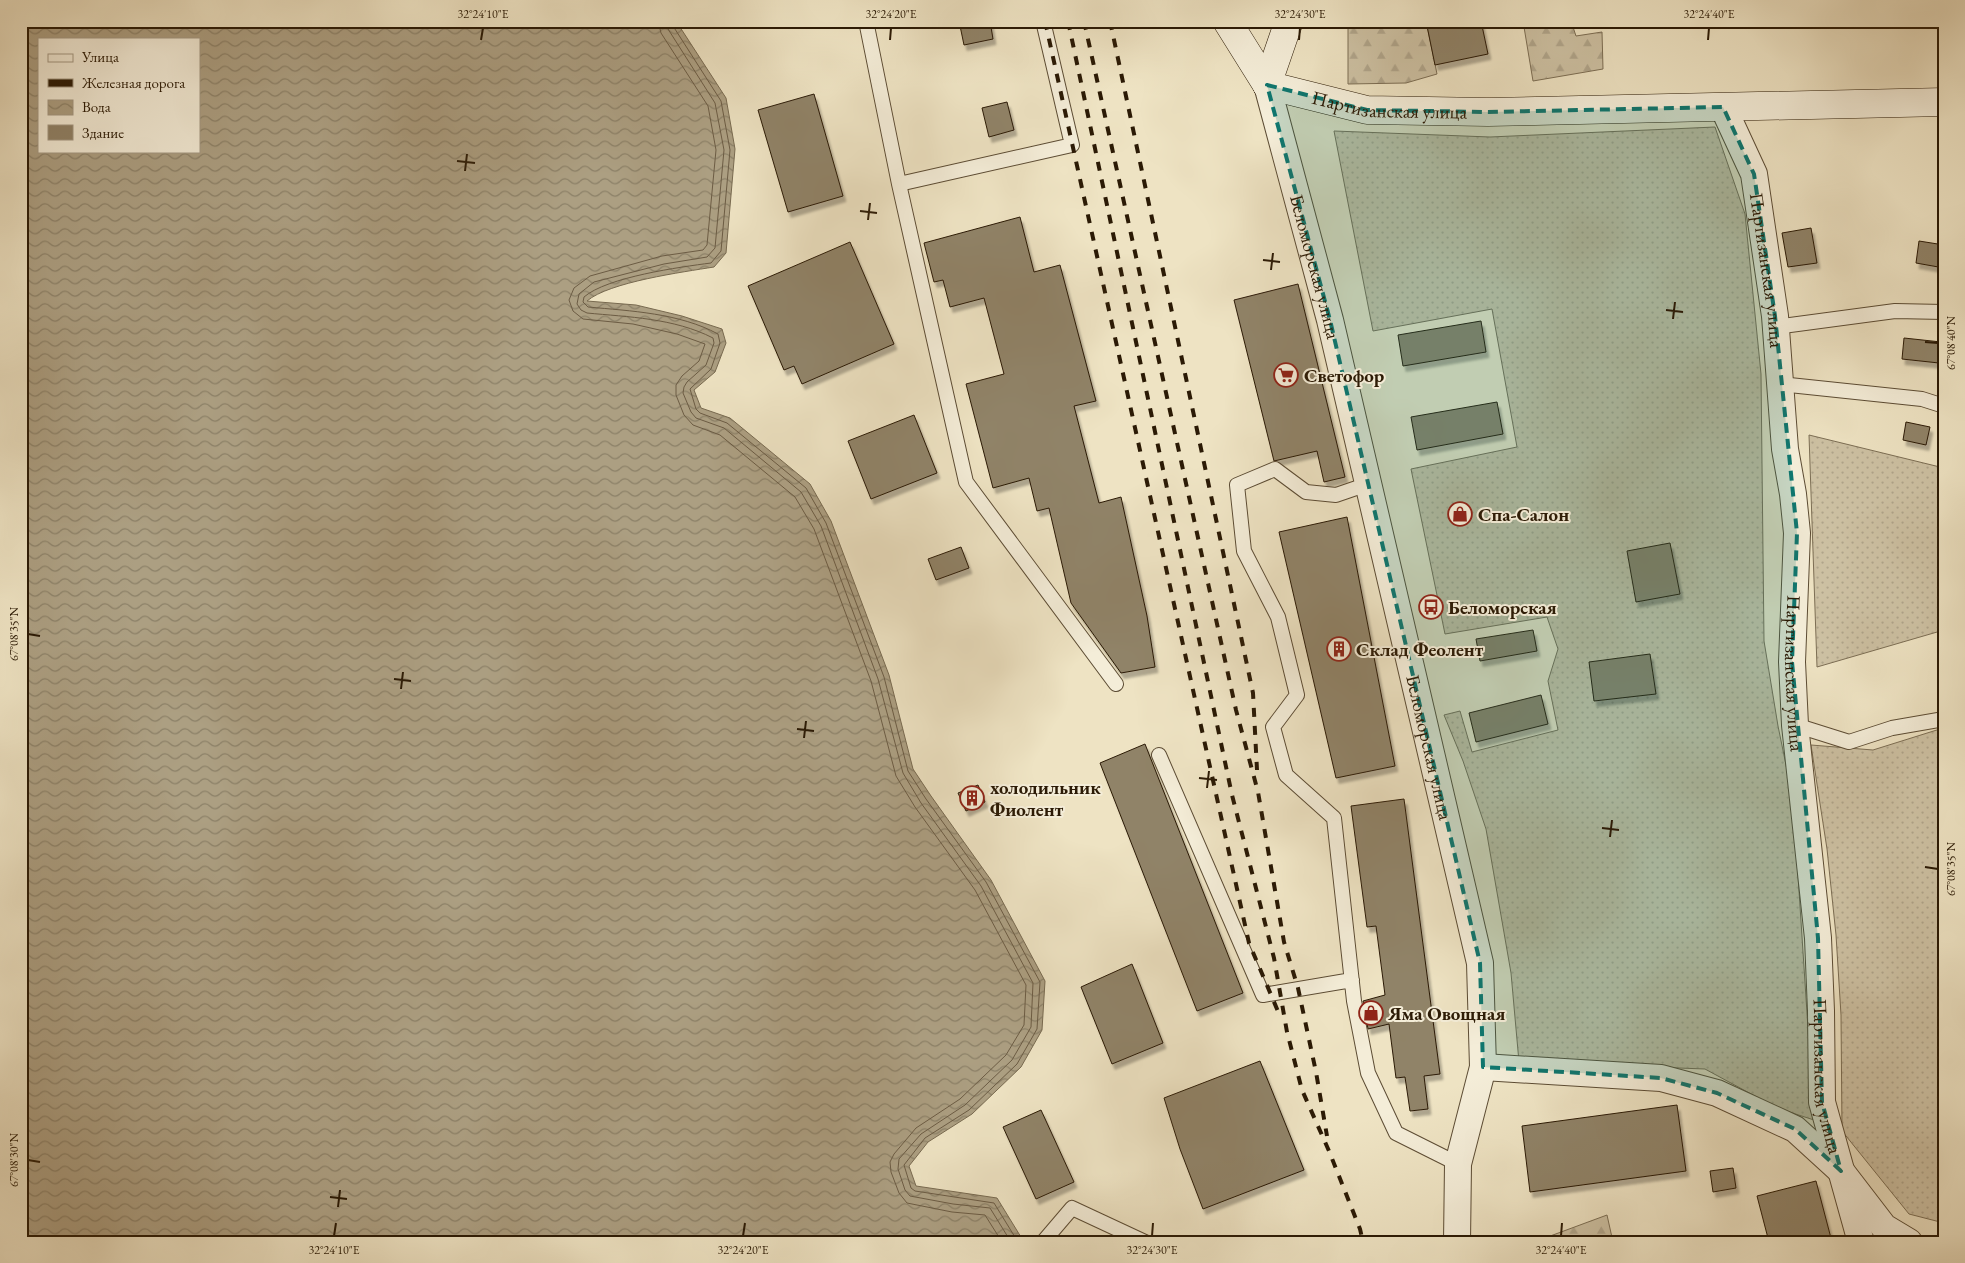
<svg xmlns="http://www.w3.org/2000/svg" width="1965" height="1263" viewBox="0 0 1965 1263" font-family="'EB Garamond',serif">
<style>
.grass{fill:url(#grass-dots);stroke:#7c6e54}
.forest{fill:url(#forest-firs);stroke:#7c6e54}
.water{fill:url(#water-waves);stroke:#786a50;fill-rule:evenodd}
.lines{fill:none;stroke-linecap:round;stroke-linejoin:round}
.shore{stroke:#6c5c44;stroke-width:1}
.building{fill:#908368;stroke:#2b1a05;filter:url(#shadow)}
.lane-casing{stroke:#5c4c34;stroke-width:16}
.street-casing{stroke:#5c4c34;stroke-width:28}
.secondary-casing{stroke:#2b1a05;stroke-width:29}
.lane{stroke:#f4edd8;stroke-width:14}
.street{stroke:#f4edd8;stroke-width:26}
.secondary{stroke:#f4edd8;stroke-width:28}
.rail{stroke:#2b1a05;stroke-width:4;stroke-dasharray:9 9;stroke-linecap:butt}
.marked{fill:#0f766e;fill-opacity:0.2;stroke:#0f766e;stroke-width:4;stroke-dasharray:10 6;stroke-linejoin:round}
.ticks{fill:none;stroke:#2b1a05;stroke-width:2}
.labels{text-anchor:middle;stroke-width:4;stroke-linejoin:round;paint-order:stroke}
.street-label{font-size:19px;fill:#2b1a05;stroke:#f4edd8}
.poi-label{font-size:19px;font-weight:bold;fill:#2b1a05;stroke:#f4edd8;text-anchor:start}
.neatline{fill:none;stroke:#2b1a05;stroke-width:2}
.ticks-label{font-size:12px;text-anchor:middle;fill:#2b1a05}
</style>
<defs>
<pattern id="grass-dots" width="8" height="8" patternUnits="userSpaceOnUse" patternTransform="scale(1.25)"><rect width="8" height="8" fill="#cdc1a3"/><path d="M2 2h.1M6 6h.1" fill="none" stroke="#b0a58b" stroke-width="1.8" stroke-linecap="round"/></pattern>
<pattern id="forest-firs" width="22" height="20" patternUnits="userSpaceOnUse" patternTransform="scale(1.25)"><rect width="22" height="20" fill="#cdc1a3"/><path d="M5 1l3.5 6h-7zM16 11l3.5 6h-7z" fill="#b0a58b"/></pattern>
<pattern id="water-waves" width="16" height="10" patternUnits="userSpaceOnUse" patternTransform="scale(1.25)"><rect width="16" height="10" fill="#ac9f82"/><path d="M0 5q4-4 8 0t8 0" fill="none" stroke="#8c8168"/></pattern>
<filter id="shadow"><feDropShadow dx="3" dy="5.5" stdDeviation="1" flood-color="#0004"/></filter>
</defs>
<rect width="100%" height="100%" fill="#eee3c3"/>
<filter id="stains"><feTurbulence type="fractalNoise" baseFrequency=".004" numOctaves="4"/><feColorMatrix values="0 0 0 0 .2 0 0 0 0 .09 0 0 0 0 .02 0 0 0 .5 -.17"/></filter>
<radialGradient id="worn" r=".72"><stop offset=".6" stop-color="#630" stop-opacity="0"/><stop offset="1" stop-color="#630" stop-opacity=".3"/></radialGradient>
<path class="grass" d="M1715,127L1745,214L1761,374L1764,641L1778,726L1793,799L1814,1120L1777,1108L1705,1069L1519,1062L1511,973L1486,829L1463,761L1444,715L1460,711L1472,752L1558,730L1548,681L1558,649L1547,617L1445,634L1411,469L1517,447L1492,309L1373,331L1334,131L1490,137Z
M1809,435L1944,468V630L1817,667Z
M1940,729H1944V1223L1909,1214L1842,1131L1841,1015L1836,935L1827,849L1811,745L1873,750Z"/>
<path class="forest" d="M1348,21H1426L1437,74L1406,83L1348,84Z
M1523,21H1571L1576,36L1602,32L1603,69L1533,81Z
M1607,1215L1613,1242H1534Z"/>
<path class="water" d="M21,21H676L726,98L735,149L726,253L714,267C683,272 609,282 587,301L636,305L682,316L722,329L726,343L715,372L694,390L701,408L730,418L810,484L831,521L889,675L913,769L931,796L991,880L1045,981L1042,1030L1021,1067L972,1114L928,1142L909,1166L916,1186L997,1198L1024,1242H21ZM39,39H199V151H39Z"/>
<g class="lines">
<path class="shore" d="M658,21L661,33L708,106L716,150L707,245L703,250L662,256L590,276L574,288L569,300L573,311L583,319L633,324L677,334L705,344L699,361L682,376L676,385V395L684,415L693,425L720,435L795,497L814,529L871,681L896,776L915,807L975,890L1026,985L1024,1025L1006,1055L960,1099L916,1128L894,1154L890,1162L891,1172L899,1193L907,1203L952,1212L985,1215L1002,1242
M666,21L668,29L715,103L724,150L715,248L707,257L664,264L594,282L579,294L577,304L581,310L587,313C628,317 674,318 713,338L714,343L706,365L687,382L684,387L683,393L691,412L696,418L724,428L801,492L821,526L878,679L903,773L921,803L981,886L1033,983L1031,1027L1012,1060L965,1105L921,1134L899,1159L898,1169L905,1190L910,1196L953,1204L990,1208L1011,1242
M672,21L673,26L721,101L730,150L721,251L711,263C680,267 607,277 584,297L583,302L588,307C631,311 679,313 718,334L720,343L711,369L690,389L696,409L700,413L727,423L806,488L826,523L884,677L908,771L926,799L986,882L1040,982L1037,1029L1017,1064L969,1110L925,1138L904,1165L911,1188L915,1191L994,1203L1018,1242"/>
</g>
<path class="building" d="M959,21H990L993,39L964,45Z
M1426,21H1481L1488,54L1435,65Z
M814,94L843,196L788,212L758,110Z
M1007,102L1014,130L989,137L982,108Z
M1020,217L1034,272L1060,265L1096,401L1074,406L1099,503L1121,497L1147,616L1155,667L1121,673L1071,603L1049,508L1037,511L1029,478L993,488L966,384L1004,374L984,298L950,307L943,280L934,282L924,243Z
M1811,228L1817,263L1788,267L1782,233Z
M1919,241L1944,245V268L1916,263Z
M850,242L894,344L802,384L794,366L784,370L748,286Z
M1298,284L1345,477L1324,482L1317,451L1274,461L1234,300Z
M1481,321L1486,352L1403,366L1398,335Z
M1904,338L1941,342L1939,363L1902,359Z
M1497,402L1503,434L1417,450L1411,417Z
M914,415L937,473L871,499L848,441Z
M1906,422L1930,427L1926,445L1903,440Z
M1347,517L1395,766L1336,778L1279,532Z
M1670,543L1680,594L1636,602L1627,551Z
M961,547L969,568L936,580L928,559Z
M1533,630L1537,651L1480,661L1476,639Z
M1650,654L1656,694L1594,701L1589,662Z
M1541,695L1548,724L1476,742L1469,713Z
M1145,744L1243,993L1197,1011L1100,763Z
M978,785L985,802L966,811L958,793Z
M1404,799L1440,1074L1424,1076L1428,1109L1410,1111L1405,1077L1396,1078L1389,1024L1368,1029L1363,1001L1385,995L1376,926L1367,927L1351,806Z
M1132,964L1163,1043L1112,1064L1081,987Z
M1260,1061L1304,1170L1203,1209L1180,1149L1164,1098Z
M1677,1105L1686,1171L1530,1192L1522,1126Z
M1041,1110L1074,1182L1036,1199L1003,1127Z
M1733,1168L1736,1188L1713,1192L1710,1171Z
M1816,1181L1832,1242H1769L1757,1196Z"/>
<g class="lines">
<g class="lane-casing">
<path id="lane" d="M866,21L899,184L966,482L1116,684
M899,184L1072,145L1043,21
M1775,327L1895,311L1944,312
M1780,384L1922,399L1944,406
M1368,484L1336,495L1306,492L1275,469L1237,485L1244,551L1278,617L1297,695L1273,727L1286,775L1334,818L1354,1001L1368,1073L1396,1133L1458,1164
M1795,725L1849,742L1892,728L1944,719
M1159,755L1263,995L1352,980
M1043,1242L1072,1208L1145,1242"/>
</g>
<g class="street-casing">
<g id="street">
<path id="s1" d="M1267,85L1330,320L1480,963L1483,1067L1458,1164L1457,1242"/>
<path id="s2" d="M1723,107L1754,174L1775,316L1785,449L1793,494L1797,533L1792,662L1795,725L1818,938L1821,1011L1822,1102L1861,1242"/>
<path d="M1483,1067L1661,1078L1717,1093L1795,1129L1841,1171L1884,1227L1909,1242"/>
</g>
</g>
<g class="secondary-casing">
<g id="secondary">
<path d="M1227,21L1267,85"/>
<path id="s3" d="M1267,85L1367,110L1488,112L1944,102"/>
<path d="M1267,85L1289,21"/>
</g>
</g>
<use href="#lane" class="lane"/>
<use href="#street" class="street"/>
<use href="#secondary" class="secondary"/>
<path class="rail" d="M1045,21L1249,943L1280,1016
M1068,21L1232,795L1274,958L1287,1032L1302,1090L1329,1151L1360,1229L1363,1242
M1084,21L1236,710L1258,792L1284,942L1298,988L1316,1072L1327,1136
M1110,21L1253,693L1257,770"/>
</g>
<path class="marked" d="M1267,85L1367,110L1488,112L1723,107L1754,174L1775,316L1797,533L1792,662L1818,938L1822,1102L1841,1171L1795,1129L1717,1093L1661,1078L1483,1067L1480,963L1330,320Z"/>
<path class="ticks" d="M481,40L483,28M890,40L891,28M1299,40L1300,28M1708,40L1709,28M457,161L475,163M465,171L467,154M860,211L877,213M868,220L870,203M1263,260L1280,262M1271,270L1273,253M1666,310L1683,312M1673,319L1675,302M1925,342L1938,343M28,634L40,636M394,679L411,681M401,689L403,672M797,729L814,731M804,738L806,721M1199,778L1217,780M1207,788L1209,771M1602,828L1619,830M1610,837L1612,820M1925,867L1938,869M28,1160L40,1162M330,1197L347,1199M338,1207L340,1190M334,1236L336,1223M743,1236L745,1223M1152,1236L1153,1223M1561,1236L1562,1223"/>
<defs>
<g id="supermarket-ring" transform="scale(1.25)"><circle r="9.5" fill="#f4edd8" stroke="#8f2418" stroke-width="1.5"/><path d="M-6-5.5h2.5l.6 2H6L4.5 2H-2.5L-4.4-4H-6ZM-1.5 3.2a1.3 1.3 0 1 0 .1 0ZM3 3.2a1.3 1.3 0 1 0 .1 0Z" fill="#8f2418"/></g>
<g id="shop-ring" transform="scale(1.25)"><circle r="9.5" fill="#f4edd8" stroke="#8f2418" stroke-width="1.5"/><path d="M-5-2.5h2.3a2.7 3.5 0 0 1 5.4 0H5L5.5 6h-11ZM-1.5-2.5h3a1.5 2.3 0 0 0-3 0Z" fill="#8f2418"/></g>
<g id="bus-ring" transform="scale(1.25)"><circle r="9.5" fill="#f4edd8" stroke="#8f2418" stroke-width="1.5"/><path d="M-5-6H5V4H4V6H2V4H-2V6H-4V4H-5ZM-3.5-4V0h7V-4ZM-3.5 1.2v1.5H-2V1.2ZM2 1.2v1.5H3.5V1.2Z" fill="#8f2418"/></g>
<g id="building-ring" transform="scale(1.25)"><circle r="9.5" fill="#f4edd8" stroke="#8f2418" stroke-width="1.5"/><path d="M-4-6H4V6H1V3H-1V6H-4ZM-2.5-4.3h1.7v1.8h-1.7ZM.8-4.3h1.7v1.8H.8ZM-2.5-1h1.7V.8h-1.7ZM.8-1h1.7V.8H.8Z" fill="#8f2418"/></g>
</defs>
<g fill-rule="evenodd">
<use href="#supermarket-ring" x="1286" y="375"/>
<use href="#shop-ring" x="1460" y="514"/>
<use href="#bus-ring" x="1431" y="607"/>
<use href="#building-ring" x="1339" y="649"/>
<use href="#building-ring" x="972" y="798"/>
<use href="#shop-ring" x="1371" y="1013"/>
</g>
<g class="labels">
<g class="street-label">
<text dy="7" stroke="none"><textPath href="#s3" startOffset="125">Партизанская улица</textPath></text>
<text dy="7" stroke="none"><textPath href="#s1" startOffset="188">Беломорская улица</textPath></text>
<text dy="7" stroke="none"><textPath href="#s2" startOffset="171">Партизанская улица</textPath></text>
<text dy="7" stroke="none"><textPath href="#s2" startOffset="576">Партизанская улица</textPath></text>
<text dy="7" stroke="none"><textPath href="#s1" startOffset="682">Беломорская улица</textPath></text>
<text dy="7" stroke="none"><textPath href="#s2" startOffset="981">Партизанская улица</textPath></text>
</g>
<g class="poi-label">
<text x="1304" y="382">Светофор</text>
<text x="1478" y="521">Спа-Салон</text>
<text x="1448" y="614">Беломорская</text>
<text x="1356" y="656">Склад Феолент</text>
<text x="990" y="794">холодильник<tspan x="990" dy="22">Фиолент</tspan></text>
<text x="1388" y="1020">Яма Овощная</text>
</g>
</g>
<rect width="1965" height="1263" fill="none" stroke="#eee3c3" stroke-width="55"/>
<rect x="38" y="38" width="162" height="115" fill="#f4edd8" stroke="#a49984"/>
<rect x="48" y="54" width="25" height="8" fill="#f4edd8" stroke="#a49984"/>
<text x="82" y="62" font-size="15" fill="#2b1a05">Улица</text>
<rect x="48" y="79" width="25" height="8" fill="#2b1a05" stroke="#a49984"/>
<text x="82" y="88" font-size="15" fill="#2b1a05">Железная дорога</text>
<rect x="48" y="100" width="25" height="15" fill="url(#water-waves)" stroke="#a49984"/>
<text x="82" y="112" font-size="15" fill="#2b1a05">Вода</text>
<rect x="48" y="125" width="25" height="15" fill="#908368" stroke="#a49984"/>
<text x="82" y="138" font-size="15" fill="#2b1a05">Здание</text>
<rect x="28" y="28" width="1910" height="1208" class="neatline"/>
<g class="ticks-label">
<text x="483" y="18">32°24'10"E</text>
<text x="891" y="18">32°24'20"E</text>
<text x="1300" y="18">32°24'30"E</text>
<text x="1709" y="18">32°24'40"E</text>
<text transform="translate(1951 343) rotate(-90)" y="4">67°08'40"N</text>
<text transform="translate(14 634) rotate(-90)" y="4">67°08'35"N</text>
<text transform="translate(1951 869) rotate(-90)" y="4">67°08'35"N</text>
<text transform="translate(14 1160) rotate(-90)" y="4">67°08'30"N</text>
<text x="334" y="1254">32°24'10"E</text>
<text x="743" y="1254">32°24'20"E</text>
<text x="1152" y="1254">32°24'30"E</text>
<text x="1561" y="1254">32°24'40"E</text>
</g>
<rect width="100%" height="100%" filter="url(#stains)"/>
<rect width="100%" height="100%" fill="url(#worn)"/>
</svg>
